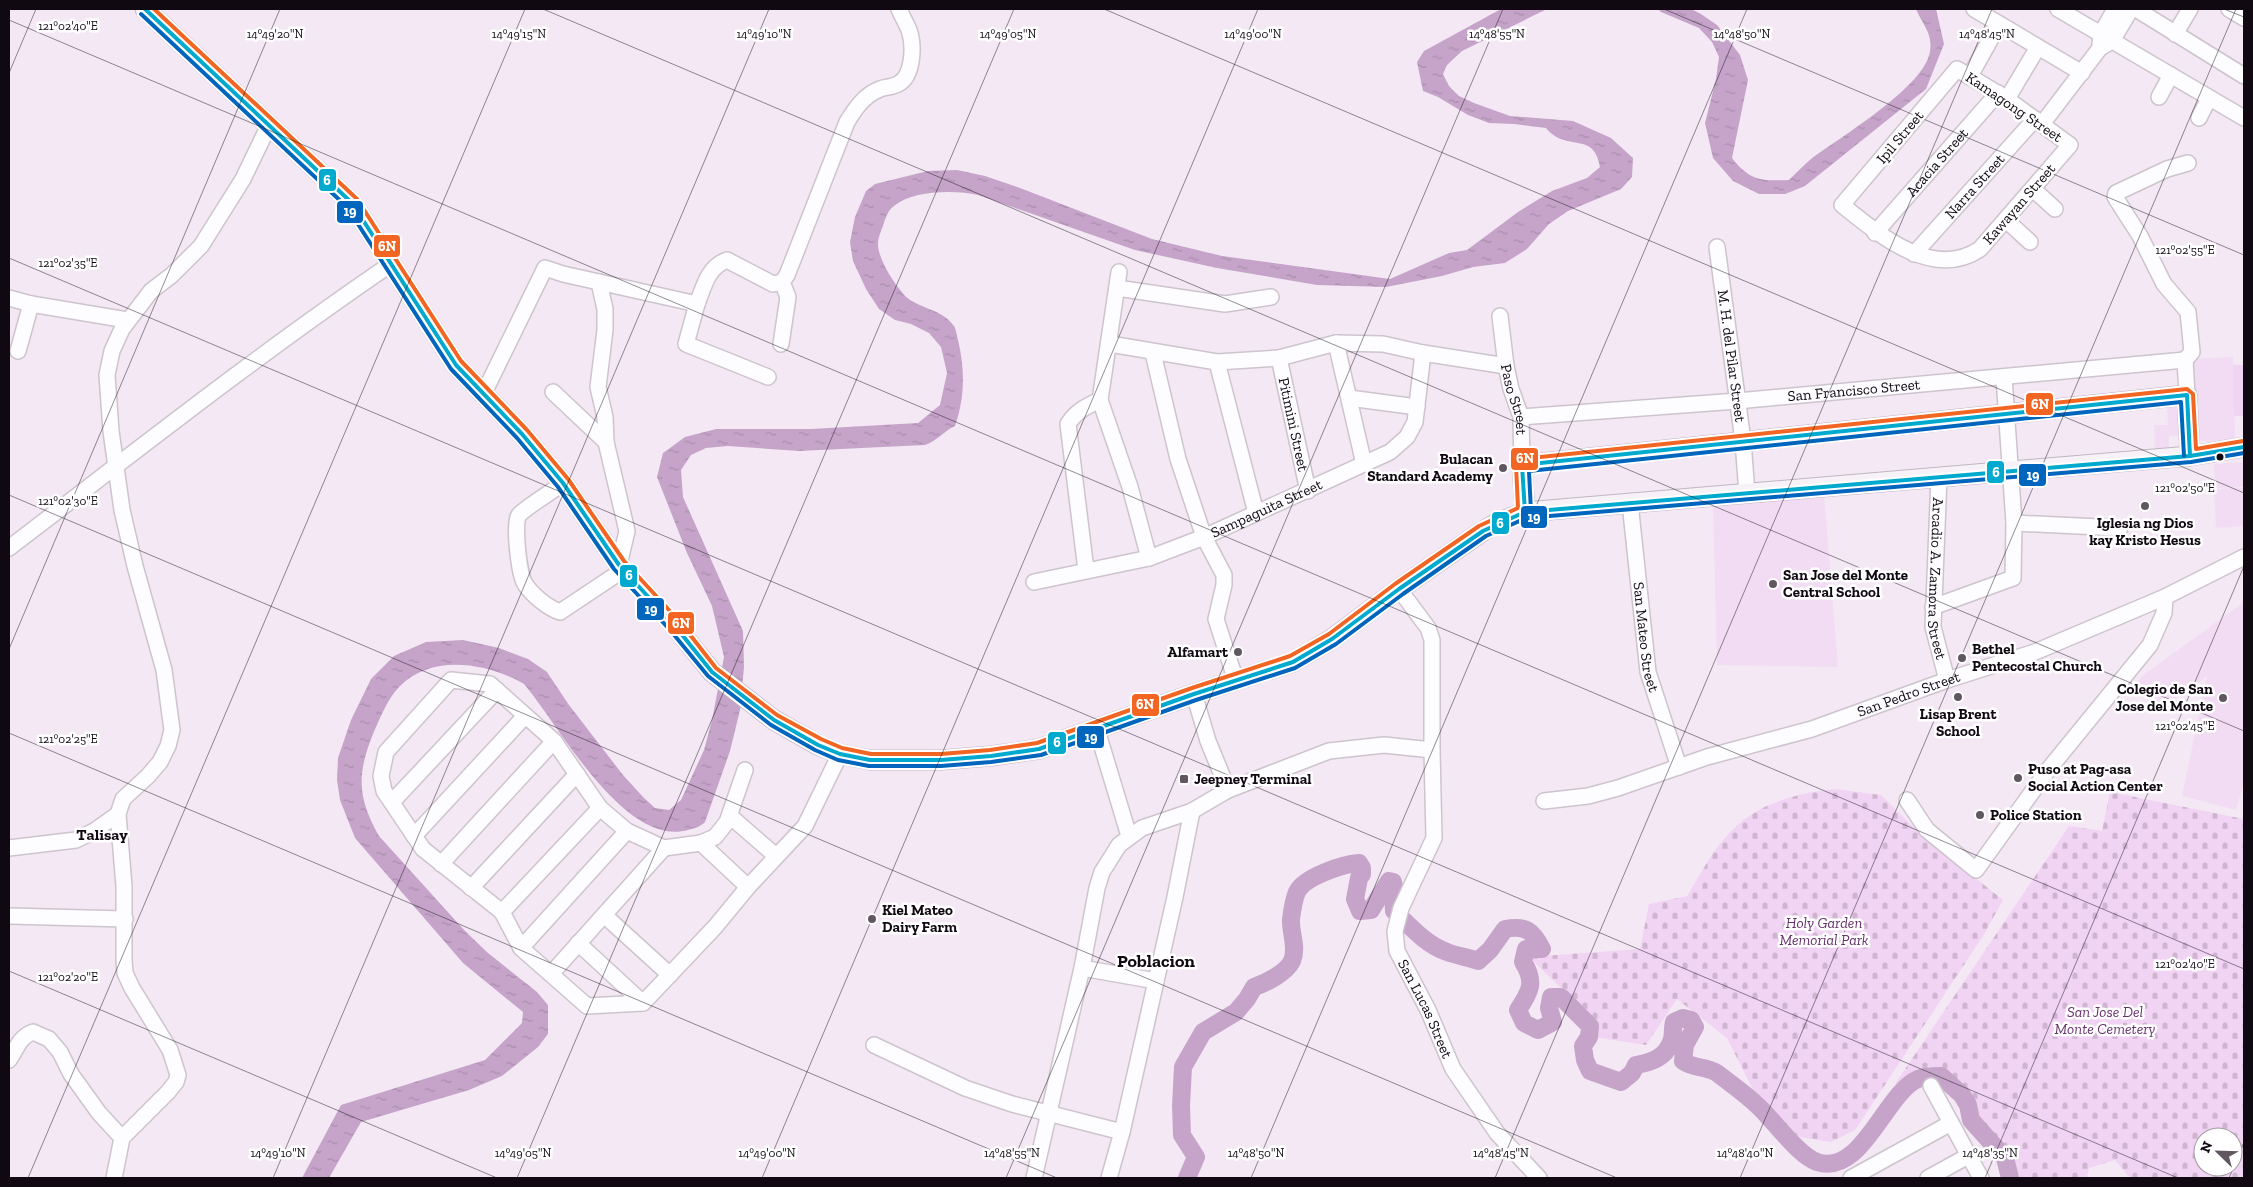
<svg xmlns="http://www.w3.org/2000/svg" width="2253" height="1187" viewBox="0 0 2253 1187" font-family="'Zilla Slab',serif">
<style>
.built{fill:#f2dcf3}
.cemetery{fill:url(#cemetery-stones);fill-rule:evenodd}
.pitch{fill:#f1d3f3}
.water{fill:url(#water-ripples)}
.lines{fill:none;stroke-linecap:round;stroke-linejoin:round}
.river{stroke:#c6a4ca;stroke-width:18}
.minor-casing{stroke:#cdc4ce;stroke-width:18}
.major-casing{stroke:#c2b5c4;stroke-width:21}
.minor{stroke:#fdfcfe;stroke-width:15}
.major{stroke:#f7f2f8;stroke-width:19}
.bus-1-casing{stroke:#fff;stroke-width:8}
.bus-2-casing{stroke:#fff;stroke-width:8}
.bus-3-casing{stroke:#fff;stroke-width:8}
.bus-1{stroke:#00a9ce;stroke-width:4}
.bus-2{stroke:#0065bd;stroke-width:4}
.bus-3{stroke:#f26522;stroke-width:4}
.ticks{fill:none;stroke:#100911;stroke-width:1;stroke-opacity:0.45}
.bus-dot{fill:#100911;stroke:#fff;stroke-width:2}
.poi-dot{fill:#605761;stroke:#fff;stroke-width:2}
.labels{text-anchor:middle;stroke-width:5;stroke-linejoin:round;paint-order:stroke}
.street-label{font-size:15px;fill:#100911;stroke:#fff}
.poi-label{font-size:15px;font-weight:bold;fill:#100911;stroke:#fff;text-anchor:start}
.park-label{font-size:15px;font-style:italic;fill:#67306d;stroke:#fff}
.neighbourhood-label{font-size:16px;font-weight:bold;fill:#100911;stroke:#fff}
.quarter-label{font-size:18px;font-weight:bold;fill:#100911;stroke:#fff}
.ticks-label{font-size:12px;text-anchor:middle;fill:#100911;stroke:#fff;stroke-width:5;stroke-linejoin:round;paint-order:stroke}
.line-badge{stroke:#fff;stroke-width:2}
.badge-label{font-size:14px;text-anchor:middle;font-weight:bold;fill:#fff}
</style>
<defs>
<pattern id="cemetery-stones" width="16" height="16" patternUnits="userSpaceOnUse" patternTransform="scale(1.25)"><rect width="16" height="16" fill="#f1d3f3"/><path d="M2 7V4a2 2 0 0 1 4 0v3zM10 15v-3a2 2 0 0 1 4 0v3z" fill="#ceb4cf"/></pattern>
<pattern id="water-ripples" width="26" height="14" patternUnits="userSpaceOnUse" patternTransform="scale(1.25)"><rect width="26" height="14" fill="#c6a4ca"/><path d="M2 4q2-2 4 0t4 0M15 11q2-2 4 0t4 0" fill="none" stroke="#a98cac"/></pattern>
</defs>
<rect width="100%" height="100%" fill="#f4e8f5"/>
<path class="built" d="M2233,357L2235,440L2195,441L2192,359Z
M2182,406L2183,435L2169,436V454H2155L2154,425H2168L2167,407Z
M2244,462V487L2215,488L2214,464Z
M2244,488V526L2216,528L2214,489Z
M1824,494L1838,667L1717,665L1713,504Z
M2244,602V781L2236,810L2182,796L2207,676L2156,713L2136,683L2142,676Z"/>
<path class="cemetery" d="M1835,789L1881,795L1919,833L2003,900L1983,936L1855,1130L1831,1142L1799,1137L1758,1100L1727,1038L1677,999L1646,1045L1594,1037L1593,1019L1529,957L1640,949L1649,904L1687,896C1699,877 1710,855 1725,838C1753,804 1793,794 1835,789Z
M2110,792L2244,819V1178H2130L2115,1160L2089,1168L2087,1178H2019C2015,1155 2000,1133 1978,1126L1972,1094L1943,1070L1895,1084L2069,826L2102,831ZM2203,1137H2233V1167H2203Z"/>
<path class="pitch" d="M2233,365H2244V416H2234Z"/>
<path class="water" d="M1501,9H1547L1462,51L1447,65L1443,74L1449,86L1459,96L1474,103L1510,116L1573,121L1611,138L1633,158L1632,177L1621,189L1568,211L1549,224L1527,249L1505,263L1473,267L1442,276L1386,287L1317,285L1217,268L1135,250L978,195C955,190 913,190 894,206C888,210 885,219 883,226C881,231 878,238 878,244C878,258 892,280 901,291C913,309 941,307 954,326C956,329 957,336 958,340C965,369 965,397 955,426C944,431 937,441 925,445L799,451L728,446L706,448L691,455L681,470L683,497L743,631L744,667L740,710L730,751L705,822C700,827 695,828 688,830C624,848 559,725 524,684C487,663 432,653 399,687C387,700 380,718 373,734C357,774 357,797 379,836L465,931L488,953L537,992L548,1005V1034L538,1047L502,1076L469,1090L361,1122L329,1178H302L341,1105L485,1060L522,1023L523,1012L463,963L355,838L340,800L337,780L338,758L351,720L371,679L394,656L426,642L463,640L499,648L528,659L547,672L569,705L623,775L644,798L655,808L669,810L681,800L704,750L712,720L724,657L712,606L687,553L657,477L663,453L685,437L716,429H811L918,423L940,405L947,373L941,347L929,333L911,324L895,320L879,309L866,289L853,261L850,242L855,217L866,191L875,184L928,171L957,170L985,176L1020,188L1152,239L1222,256L1390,279L1449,253L1467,250L1518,212L1552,191L1587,178L1600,167C1594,130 1566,153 1546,128L1514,124L1489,123L1468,115L1438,97L1423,91L1417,62L1424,51Z
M1658,9H1691L1701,14L1717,25L1740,55L1748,80L1732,158C1750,181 1761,181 1789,180C1796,173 1803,166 1811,159C1839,138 1926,86 1930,51C1933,33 1922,24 1916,9H1936L1944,44L1926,89L1805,186L1785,194H1759L1733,181L1713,158L1705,123L1716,79L1719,57L1712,42L1699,28L1661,12Z"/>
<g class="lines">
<path class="river" d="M1187,1178L1196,1157L1182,1135L1181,1106L1183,1067L1203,1032L1236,1012L1247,999L1254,987C1266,983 1286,973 1292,961C1298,947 1290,933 1291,919C1292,911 1294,899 1297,892C1304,877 1343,864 1359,863L1362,868V874L1359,878L1355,899L1360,911L1371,910L1389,881L1393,882C1396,891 1393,901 1394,911C1410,926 1426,945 1447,952C1457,956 1468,957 1478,961L1490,950L1505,929C1526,925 1533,931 1542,949H1526L1523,962C1536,982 1530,992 1518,1010L1524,1023L1538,1030L1553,1022L1549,1008L1551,997H1561L1590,1026L1589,1037L1583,1046L1585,1060L1590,1071L1621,1082L1632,1073L1636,1065C1652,1062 1665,1058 1671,1042C1674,1036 1672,1028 1674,1022L1683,1018L1691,1020L1695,1027L1685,1045L1683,1061C1694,1069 1706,1066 1717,1073C1731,1084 1746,1094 1759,1107C1774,1121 1798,1155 1817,1162C1862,1177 1885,1093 1918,1079C1925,1076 1934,1076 1941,1076L1962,1095L1968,1105L1971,1120L2005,1158L2010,1178"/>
<g class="minor-casing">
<g id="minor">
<path d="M1974,9L2082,73"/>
<path d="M2058,9L2244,118"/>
<path d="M2136,9L2244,76"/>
<path d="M2229,9L2244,18"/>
<path d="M2175,34L2190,9"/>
<path d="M2100,44L2101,34L2115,9"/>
<path d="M1957,69L2007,99L2070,145L1980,249C1933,281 1878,234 1842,205Z"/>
<path d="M1970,76L1999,24"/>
<path d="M2159,97L2171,75"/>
<path d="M2007,99L2038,47"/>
<path d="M2199,118L2209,98"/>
<path d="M2042,124L2100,48L2112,41L2131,9"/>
<path d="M2033,189L2055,209"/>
<path d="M2006,220L2030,242"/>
<path id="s1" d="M1875,233L1998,93"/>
<path id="s2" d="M1717,247L1743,441L1747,494"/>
<path id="s3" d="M1914,254L2035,119"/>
<path d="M1119,272L1100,400L1130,487L1149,558"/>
<path d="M599,282L605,309V330L598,387L605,417L606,442L627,531L619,565"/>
<path d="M1117,288L1225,304L1271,297"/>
<path d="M9,298L31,304"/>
<path d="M697,304L686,344L768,377"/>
<path id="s4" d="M1500,316L1506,366L1511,389L1521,417L1522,465"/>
<path d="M1336,343L1364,464"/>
<path d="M781,344L788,297L782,282"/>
<path d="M1110,344L1217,362L1279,358L1336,343L1383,344L1423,353L1506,366"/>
<path d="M18,351L31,304L127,320"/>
<path d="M1153,353L1178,459L1204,537L1224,575V585L1216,619L1236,681"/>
<path id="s5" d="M1279,358L1308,491"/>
<path d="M2185,360L2192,352L2188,312L2164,284L2140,236L2115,197L2116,193L2167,169L2188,163"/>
<path d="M2185,360L2187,395"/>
<path d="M1217,362L1256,513"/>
<path d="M553,392L606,442"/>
<path d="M483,395L545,268L563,274L697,304C704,286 708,267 727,260L773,284L782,282L787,275L847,122C855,109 864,95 880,89C885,87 893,87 898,84C914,76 914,44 909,30C906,23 902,16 899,9"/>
<path d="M1349,398L1417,407"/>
<path id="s6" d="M1521,417L1737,401L2185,360"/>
<path id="s7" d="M1939,477L1933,627L1947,680"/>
<path d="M563,483C553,491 526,507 519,515C513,523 519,575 525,584C532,595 548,608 560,612L623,570"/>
<path id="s8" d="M1630,503L1648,672L1679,767"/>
<path d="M2014,523L2120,528"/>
<path d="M9,548C135,452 260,353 391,264"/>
<path d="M1086,570L1068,424C1076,411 1087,406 1100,400"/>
<path id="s9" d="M1034,582L1149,558L1204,537L1390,452L1407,437L1415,422L1423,353"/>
<path id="s10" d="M1399,589L1428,628L1432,640V750L1434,838L1401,908L1395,931L1397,951L1428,1010L1453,1069L1497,1133L1539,1178"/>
<path d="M1933,607L2013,578L2014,523L2004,377"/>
<path d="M1194,694L1208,741L1228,790"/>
<path d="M1097,730L1129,836"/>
<path d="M1907,800L1927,830L1976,870L2048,770L2150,645L2164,613L2165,597"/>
<path id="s11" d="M1544,801L1588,796L1618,788L1707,757L1812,729L1947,680L2035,652L2165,597L2244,557"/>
<path d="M392,802L497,690"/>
<path d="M730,816L776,856"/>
<path d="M414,836L525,716"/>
<path d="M701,843L715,837L727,822L745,770"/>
<path d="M9,848L76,840L94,831L118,814"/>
<path d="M441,864L554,741"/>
<path d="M748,887L715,927L643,1003L587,1006L521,948L502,912L423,849L384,791L381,776L386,752L451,680L490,684L554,741L600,808L627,831L664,848L701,843L748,887L805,826L840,754"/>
<path d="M471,888L577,774"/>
<path d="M502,912L600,808"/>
<path d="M604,915L670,975"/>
<path d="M9,916L125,919"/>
<path d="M578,943L643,1003"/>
<path d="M521,948L627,831"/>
<path d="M1082,968L1156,981"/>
<path d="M551,974L664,848"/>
<path d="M874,1045L965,1088L1012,1104L1122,1132"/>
<path d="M9,1060C17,1049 18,1038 33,1032L49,1039L60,1052L71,1074L99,1113L122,1138"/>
<path d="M1931,1086L1981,1178"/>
<path d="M114,1178L122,1138L168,1092L176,1082L178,1075L170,1050L132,988L125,973L124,960V886L118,814L123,799L148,776L160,762L168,746L172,730L164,670L135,566L122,510L111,431L107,375L112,351L122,329L151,291L172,275L201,246L243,179L269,125"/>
<path d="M1034,1178L1082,968L1097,888L1102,872L1119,845L1142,828L1192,811L1228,790L1329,751L1384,745L1432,750"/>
<path d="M1109,1178L1122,1132L1175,897L1192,811"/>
<path d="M1851,1178L1951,1123"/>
<path d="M1928,1178L1968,1156"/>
</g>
</g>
<g class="major-casing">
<path id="major" d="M145,9L352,203L456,365L522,434L563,483L619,565L675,626L712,672L774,720L818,745L840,754L870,760H941L991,756L1039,749L1194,694L1293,662L1332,639L1399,589L1483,531L1495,524L1525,512L2190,456L2244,447
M1525,512L1522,465L2187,395L2190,456"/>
</g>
<use href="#minor" class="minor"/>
<use href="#major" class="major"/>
<g class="bus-1-casing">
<path id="bus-1" d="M145,9L352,203L456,365L522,434L563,483L619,565L675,626L712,672L774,720L818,745L840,754L870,760H941L991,756L1039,749L1194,694L1293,662L1332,639L1399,589L1483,531L1525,512L2190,456L2244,447
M1525,512L1522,465L2187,395L2190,456"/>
</g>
<g class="bus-2-casing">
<path id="bus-2" d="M141,14L347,207L451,369L517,438L558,487L614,569L670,630L708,676L771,725L815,750L838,760L869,766H941L991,762L1041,755L1196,700L1295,668L1336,644L1403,594L1486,536L1526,518L2191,462L2244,453
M1531,512L1529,471L2181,402L2184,456"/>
</g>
<g class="bus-3-casing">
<path id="bus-3" d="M154,9L357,199L461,361L527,430L568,479L624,561L680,622L716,668L777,715L821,739L842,748L871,754H941L990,750L1037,743L1192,688L1290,656L1329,634L1395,584L1479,526L1518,508L1516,465L1521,459L2187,389L2193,394L2196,449L2243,441"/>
</g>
<use href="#bus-1" class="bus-1"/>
<use href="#bus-2" class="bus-2"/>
<use href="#bus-3" class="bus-3"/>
</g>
<path class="ticks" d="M543,9L2244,731M1104,9L2244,493M1664,9L2244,255M2224,9L2244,17M9,20L2244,969M9,73L36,9M9,258L2178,1178M9,495L1617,1178M9,649L280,9M9,733L1057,1178M9,971L497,1178M28,1178L525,9M273,1178L769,9M517,1178L1014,9M762,1178L1258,9M1006,1178L1503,9M1251,1178L1747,9M1495,1178L1992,9M1740,1178L2236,9M1985,1178L2244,566M2229,1178L2244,1142"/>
<circle class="bus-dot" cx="2220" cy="457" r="4.5"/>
<g class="poi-dot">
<circle cx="1503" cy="468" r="5"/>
<circle cx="2145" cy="506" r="5"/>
<circle cx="1773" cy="584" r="5"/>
<circle cx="1238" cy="652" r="5"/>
<circle cx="1962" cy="658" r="5"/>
<circle cx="1958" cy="697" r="5"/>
<circle cx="2223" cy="698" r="5"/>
<circle cx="2018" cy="778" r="5"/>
<rect x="1179" y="774" width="10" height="10" rx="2.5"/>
<circle cx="1980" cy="815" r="5"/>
<circle cx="872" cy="919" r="5"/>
</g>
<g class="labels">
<g class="street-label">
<text transform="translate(2014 107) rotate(34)" y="5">Kamagong Street</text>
<text transform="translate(1900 137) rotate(-50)" y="5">Ipil Street</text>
<text dy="5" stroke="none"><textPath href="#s1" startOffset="94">Acacia Street</textPath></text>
<text dy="5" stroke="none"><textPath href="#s3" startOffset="91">Narra Street</textPath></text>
<text transform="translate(2019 204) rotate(-49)" y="5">Kawayan Street</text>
<text dy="5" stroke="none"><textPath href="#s2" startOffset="110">M. H. del Pilar Street</textPath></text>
<text dy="5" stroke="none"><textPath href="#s6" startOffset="334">San Francisco Street</textPath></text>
<text dy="5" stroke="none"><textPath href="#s4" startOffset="85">Paso Street</textPath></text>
<text dy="5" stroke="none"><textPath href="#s5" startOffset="68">Pitimini Street</textPath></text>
<text dy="5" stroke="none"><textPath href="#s9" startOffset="245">Sampaguita Street</textPath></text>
<text dy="5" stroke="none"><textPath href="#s7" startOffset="102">Arcadio A. Zamora Street</textPath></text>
<text dy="5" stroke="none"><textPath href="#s8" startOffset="135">San Mateo Street</textPath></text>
<text dy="5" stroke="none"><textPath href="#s11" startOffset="381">San Pedro Street</textPath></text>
<text dy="5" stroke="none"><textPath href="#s10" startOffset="445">San Lucas Street</textPath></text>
</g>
<g class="poi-label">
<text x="1493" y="464" text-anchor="end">Bulacan<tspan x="1493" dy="17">Standard Academy</tspan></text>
<text x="2145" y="528" text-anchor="middle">Iglesia ng Dios<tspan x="2145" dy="17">kay Kristo Hesus</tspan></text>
<text x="1783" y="580">San Jose del Monte<tspan x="1783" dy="17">Central School</tspan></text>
<text x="1972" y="654">Bethel<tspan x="1972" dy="17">Pentecostal Church</tspan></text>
<text x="1228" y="657" text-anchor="end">Alfamart</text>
<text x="2213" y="694" text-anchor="end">Colegio de San<tspan x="2213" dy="17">Jose del Monte</tspan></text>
<text x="1958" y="719" text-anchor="middle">Lisap Brent<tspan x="1958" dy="17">School</tspan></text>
<text x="2028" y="774">Puso at Pag-asa<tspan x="2028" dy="17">Social Action Center</tspan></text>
<text x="1194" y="784">Jeepney Terminal</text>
<text x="1990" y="820">Police Station</text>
<text x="882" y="915">Kiel Mateo<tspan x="882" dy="17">Dairy Farm</tspan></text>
</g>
<g class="park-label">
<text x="1824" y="928">Holy Garden<tspan x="1824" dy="17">Memorial Park</tspan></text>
<text x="2105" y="1017">San Jose Del<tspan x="2105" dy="17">Monte Cemetery</tspan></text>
</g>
<g class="neighbourhood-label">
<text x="102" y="840">Talisay</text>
</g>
<g class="quarter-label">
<text x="1156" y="967">Poblacion</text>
</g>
</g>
<g class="ticks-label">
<text x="68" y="30">121°02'40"E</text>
<text x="275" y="38">14°49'20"N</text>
<text x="519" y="38">14°49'15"N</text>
<text x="764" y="38">14°49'10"N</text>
<text x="1742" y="38">14°48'50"N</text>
<text x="1987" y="38">14°48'45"N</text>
<text x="1008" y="38">14°49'05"N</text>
<text x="1253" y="38">14°49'00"N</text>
<text x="1497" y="38">14°48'55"N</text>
<text x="2185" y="254">121°02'55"E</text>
<text x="68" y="267">121°02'35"E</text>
<text x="2185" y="492">121°02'50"E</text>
<text x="68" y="505">121°02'30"E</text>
<text x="2185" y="730">121°02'45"E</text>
<text x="68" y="743">121°02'25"E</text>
<text x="2185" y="968">121°02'40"E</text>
<text x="68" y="981">121°02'20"E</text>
<text x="278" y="1157">14°49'10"N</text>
<text x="523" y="1157">14°49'05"N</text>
<text x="767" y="1157">14°49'00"N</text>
<text x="1012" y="1157">14°48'55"N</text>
<text x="1256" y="1157">14°48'50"N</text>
<text x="1501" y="1157">14°48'45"N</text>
<text x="1745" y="1157">14°48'40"N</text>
<text x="1990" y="1157">14°48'35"N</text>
</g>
<g class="line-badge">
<rect x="318" y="168" width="19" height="24" rx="5" fill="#00a9ce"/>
<rect x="336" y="200" width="28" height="24" rx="5" fill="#0065bd"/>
<rect x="373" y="234" width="28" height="24" rx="5" fill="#f26522"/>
<rect x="2025" y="392" width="29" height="24" rx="5" fill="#f26522"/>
<rect x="1510" y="447" width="29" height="24" rx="5" fill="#f26522"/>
<rect x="1986" y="460" width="19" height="24" rx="5" fill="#00a9ce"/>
<rect x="2018" y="463" width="29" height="24" rx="5" fill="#0065bd"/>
<rect x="1520" y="505" width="28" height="24" rx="5" fill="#0065bd"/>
<rect x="1491" y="511" width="19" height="24" rx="5" fill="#00a9ce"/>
<rect x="619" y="564" width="19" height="24" rx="5" fill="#00a9ce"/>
<rect x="636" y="597" width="29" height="24" rx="5" fill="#0065bd"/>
<rect x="667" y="611" width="28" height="24" rx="5" fill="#f26522"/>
<rect x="1131" y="693" width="29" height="24" rx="5" fill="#f26522"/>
<rect x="1076" y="725" width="29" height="24" rx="5" fill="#0065bd"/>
<rect x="1047" y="731" width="20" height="24" rx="5" fill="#00a9ce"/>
</g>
<g class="badge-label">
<text x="327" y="185">6</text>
<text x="350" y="216">19</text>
<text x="387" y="251">6N</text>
<text x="2040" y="409">6N</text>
<text x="1525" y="463">6N</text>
<text x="1996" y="477">6</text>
<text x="2033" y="480">19</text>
<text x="1534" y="522">19</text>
<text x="1500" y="528">6</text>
<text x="629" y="580">6</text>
<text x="651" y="614">19</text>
<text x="681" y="628">6N</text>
<text x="1145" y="709">6N</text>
<text x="1091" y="742">19</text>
<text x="1057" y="747">6</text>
</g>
<rect width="2253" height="1187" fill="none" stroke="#100911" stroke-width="20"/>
<g transform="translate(2218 1152) rotate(293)"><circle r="24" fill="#ffffff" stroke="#9f9da0"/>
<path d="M0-4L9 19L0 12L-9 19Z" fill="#605761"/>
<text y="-8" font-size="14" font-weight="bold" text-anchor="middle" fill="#100911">N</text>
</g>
</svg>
